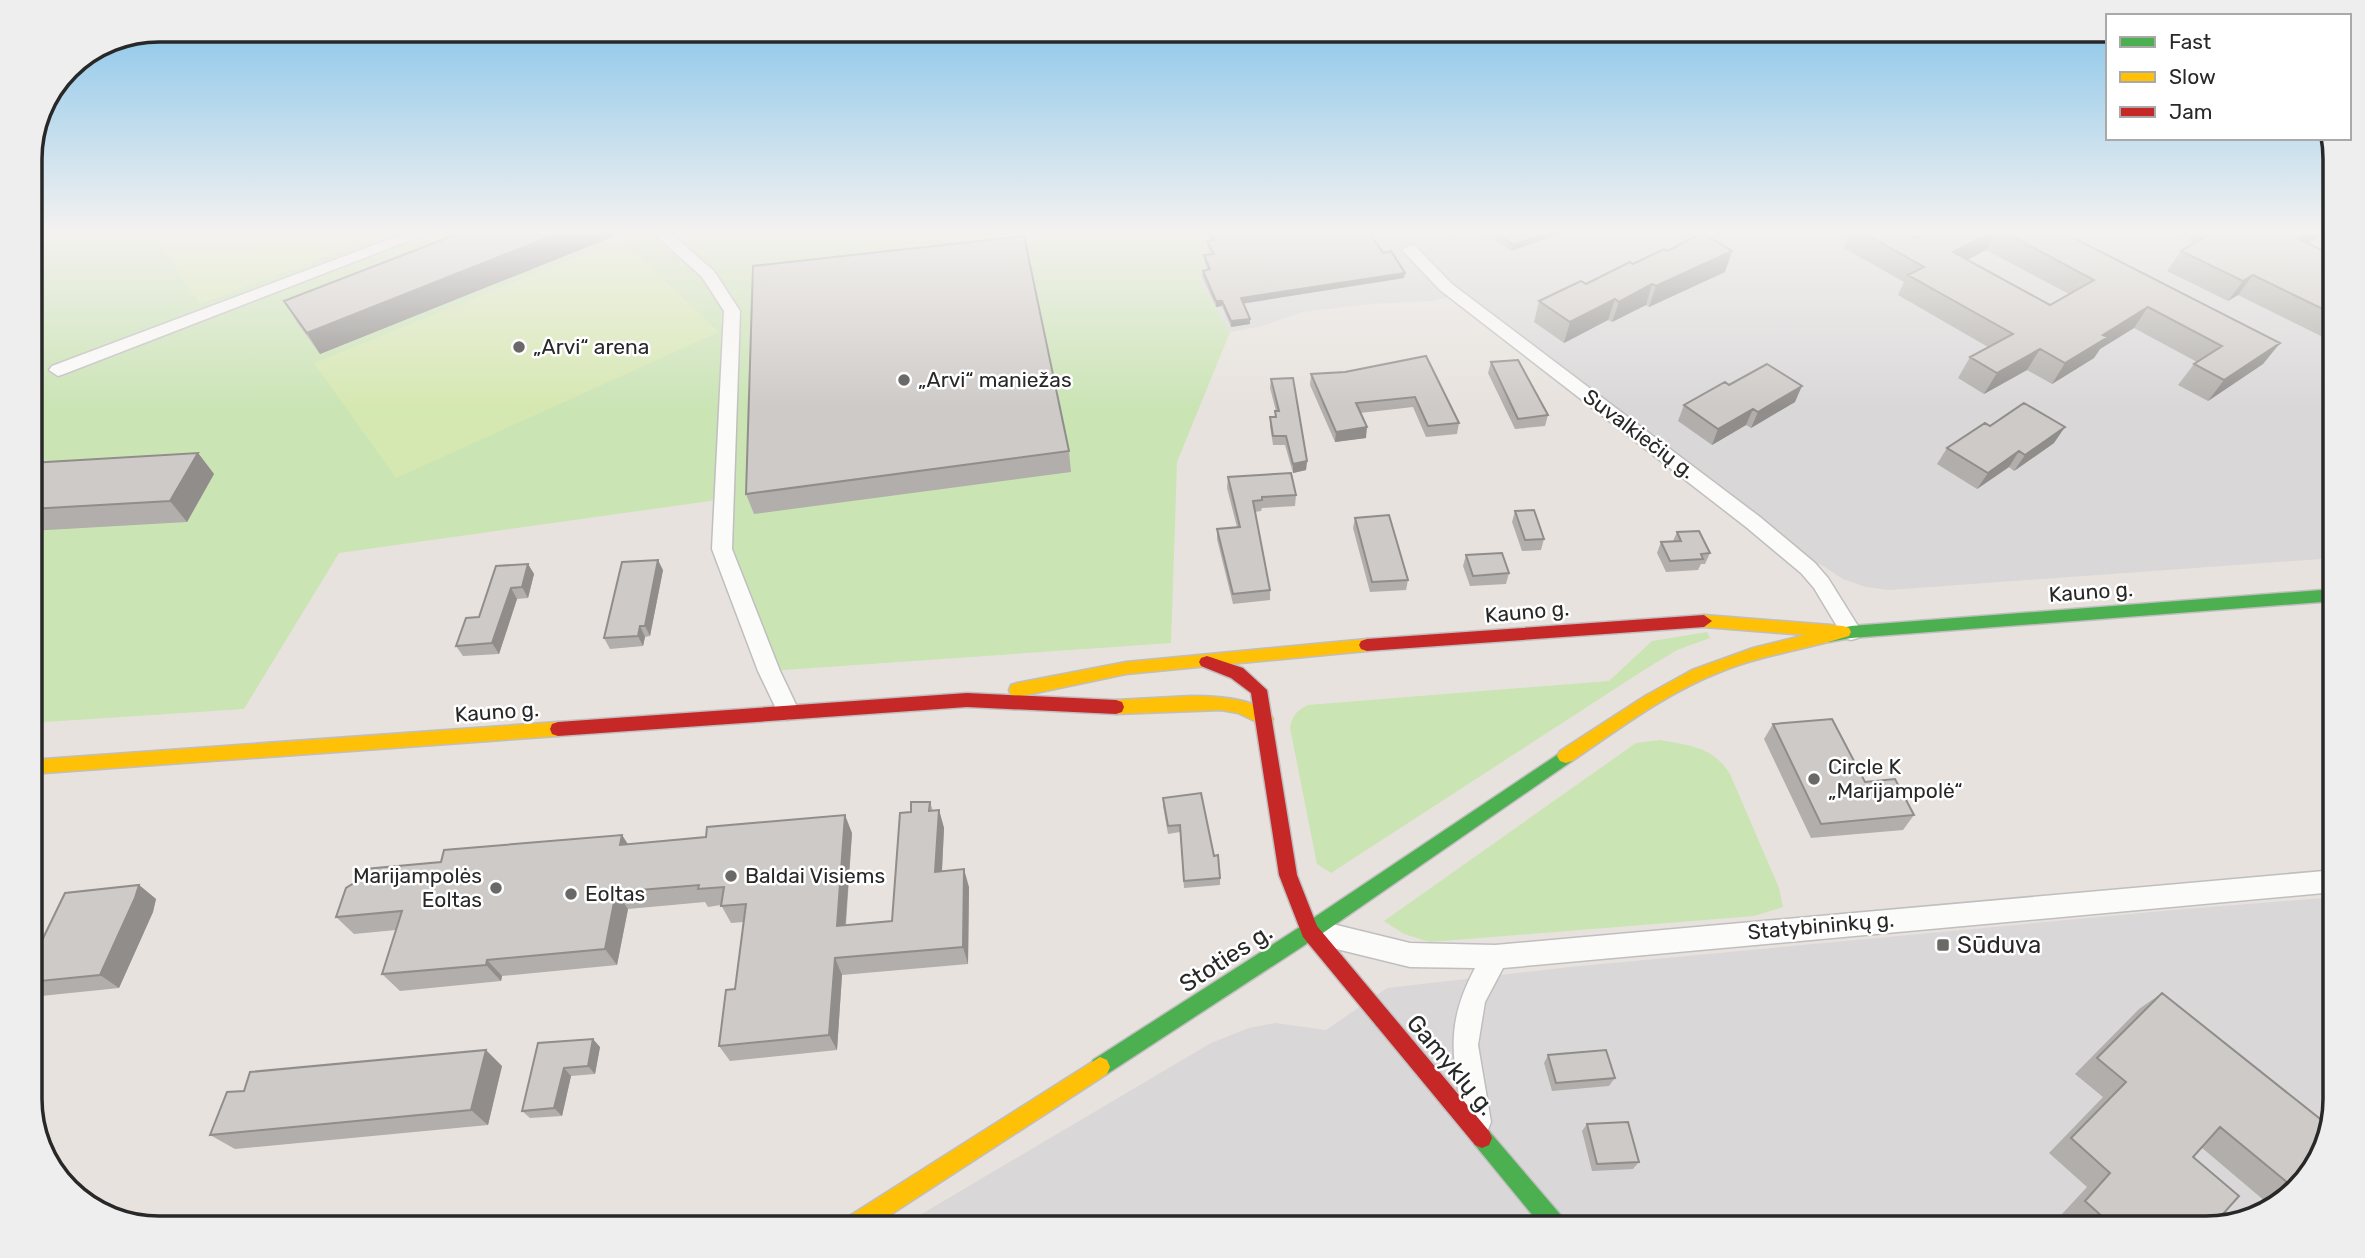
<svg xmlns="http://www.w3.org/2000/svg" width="2365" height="1258" viewBox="0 0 2365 1258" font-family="Rubik,sans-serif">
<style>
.industrial{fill:#dad7d9}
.green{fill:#cae4b4}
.pitch{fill:#d6e8b1}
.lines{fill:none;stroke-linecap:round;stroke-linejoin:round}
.street-casing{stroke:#c0bebf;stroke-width:3}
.fast-casing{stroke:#c0bebf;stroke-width:3}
.slow-casing{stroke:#c0bebf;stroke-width:3}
.jam-casing{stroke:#c0bebf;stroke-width:3}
.street{fill:#fbfbfa;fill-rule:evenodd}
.fast{fill:#4caf50;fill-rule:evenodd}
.slow{fill:#ffc107;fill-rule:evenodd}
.jam{fill:#c62828;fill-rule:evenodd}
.wall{fill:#b1aeab;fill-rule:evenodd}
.shaded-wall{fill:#908d8b}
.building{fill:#cecac7;stroke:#908d8b;stroke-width:2}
.poi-dot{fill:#6b6967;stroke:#fff;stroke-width:2.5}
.labels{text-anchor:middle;stroke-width:5;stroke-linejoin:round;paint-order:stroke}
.poi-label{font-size:21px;fill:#282828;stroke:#fff;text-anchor:start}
.street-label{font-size:21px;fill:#282828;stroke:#fff}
.near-poi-label{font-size:24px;fill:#282828;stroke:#fff;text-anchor:start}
.near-street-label{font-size:24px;fill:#282828;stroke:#fff}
.rim{fill:none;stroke:#282828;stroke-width:3.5}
</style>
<rect width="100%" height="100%" fill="#e7e2dd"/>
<path class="industrial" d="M1206,231H2335V558L1889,590L1866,587L1843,579L1820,564L1808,568L1456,295L1433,301L1372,304L1302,312L1263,326L1230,332L1200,281L1208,236Z
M2335,897V1099L2322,1156L2277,1207L2206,1228H898L1211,1043L1249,1028L1275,1023L1326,1030L1387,988L1570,967L2173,910Z"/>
<path class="green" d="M30,231H1206L1208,235L1200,281L1230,332L1177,462L1171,643L769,671L722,549L724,499L339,553L244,709L30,723Z
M1707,632L1710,638L1677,650L1644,670L1331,873L1317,864L1290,728C1292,716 1297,710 1308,705L1609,681L1652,641Z
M1660,740C1691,746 1712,746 1730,774L1779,888L1783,907L1754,916L1430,942L1404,934L1384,921L1636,743Z"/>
<path class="pitch" d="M151,231H393L200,304Z
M621,239L719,332L396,478L314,363Z"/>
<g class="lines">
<g class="street-casing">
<path id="street" d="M411,231H434L64,374L58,376L49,370L52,366Z
M651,231H668L714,271L740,311L732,549L780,671L799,711L796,717L788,720L780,717L758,671L712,549L724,311L702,277Z
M1410,245L1416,247L1452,284L1760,517L1815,563L1828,578L1858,626L1862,632L1858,638L1851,640L1844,638L1814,588L1801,573L1746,527L1440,290L1402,250Z
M2335,870V892L1503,968L1485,1002L1478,1045L1491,1122L1487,1132L1477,1136L1467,1132L1463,1122C1454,1059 1443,1028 1475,968L1410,967L1312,943L1303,939L1299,931L1303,923L1312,919L1410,943L1495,945Z"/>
</g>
<g class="fast-casing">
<path id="fast" d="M2335,589V601L1851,638L1829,642L1823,640L1821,636L1823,632L1851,626Z
M1566,749L1572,751L1575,756L1572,761L1317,937L1107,1074L1100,1077L1093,1074L1090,1067L1093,1060L1303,925Z
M1482,1128L1489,1131L1565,1220L1568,1228H1543L1475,1145L1472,1138L1475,1131Z"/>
</g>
<g class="slow-casing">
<path id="slow" d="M1704,615L1843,626L1849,628L1851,632L1849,636C1808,649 1761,655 1720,672C1666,693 1619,729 1572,761L1566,763L1560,761L1557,756L1560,751L1645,696L1692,670L1753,648L1805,635L1704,627L1696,621Z
M1367,639L1373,641L1375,645L1373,649L1367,651L1126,674L1017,697L1011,695L1009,690L1011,685L1017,683L1126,662Z
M1191,696C1213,696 1261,698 1273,719L1271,724L1265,726L1238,713L1221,710L1116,714L1110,712L1108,707L1110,702L1116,700Z
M558,722L564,724L566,729L564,734L558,736L30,774V760Z
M1100,1057L1107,1060L1110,1067L1107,1074L870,1228H840L843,1220Z"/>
</g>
<g class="jam-casing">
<path id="jam" d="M1704,615L1712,621L1704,627L1367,651L1361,649L1359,645L1361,641L1367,639Z
M1207,656L1243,668L1267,690L1297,875L1317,926L1489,1131L1492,1138L1489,1145L1482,1148L1475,1145L1303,937L1279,875L1251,693L1231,678L1201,666L1199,662L1201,658Z
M967,693L1116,700L1122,702L1124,707L1122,712L1116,714L967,707L558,736L552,734L550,729L552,724L558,722Z"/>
</g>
<use href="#street" class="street"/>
<use href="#fast" class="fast"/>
<use href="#slow" class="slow"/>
<use href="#jam" class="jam"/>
</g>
<path class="wall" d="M465,231H610L612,237L320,354L297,322L284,301Z
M1209,231H1369L1383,253L1404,278L1243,303L1250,319V324L1231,327L1222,306L1216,307L1202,276L1203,271L1208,270L1204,261V255L1211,254L1207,246V241L1211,240L1209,235Z
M1484,231H1566L1511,251Z
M1851,231H1904L1917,238L1931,231H2060L2280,343L2263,364L2208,401L2178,385L2194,364L2197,362L2134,328L2100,349L2094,358L2052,384L2027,370L1984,394L1958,378L1970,357L1988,347L1898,295L1904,282L1844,248ZM1986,250L2069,294L2050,305L1967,260Z
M2172,231H2335V244L2319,237L2308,243L2335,256V343L2238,295L2228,301L2167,271L2181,251L2195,243Z
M1667,251H1732L1725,272L1649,307L1646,305L1612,322L1608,320L1564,343L1534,322L1539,301Z
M1426,356L1459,423L1457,434L1426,437L1413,407L1360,413L1366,438L1335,442L1310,385L1311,374L1345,372Z
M1491,362L1548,415L1545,426L1515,429L1488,373Z
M1271,379L1307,461L1306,470L1293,473L1285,445H1273L1270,426V417H1275V411H1276L1270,388Z
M1729,385L1795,402L1751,428L1746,425L1712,445L1678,421L1684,405Z
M1990,426L2054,443L2014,471L2009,467L1977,489L1937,464L1947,448Z
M1069,451L1071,472L754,514L746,494Z
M198,453L214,474L187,522L30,531V463Z
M1228,477L1296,495L1295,506L1262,508L1261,511L1255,512L1270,590V600L1233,604L1217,539V529L1237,527L1227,488Z
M1515,511L1544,539L1541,550L1522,551L1512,522Z
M1355,518L1408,580L1406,590L1370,592L1353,528Z
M1677,532L1710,553L1705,564H1701L1698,570L1666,572L1657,553L1661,542L1673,541Z
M1466,555L1509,573L1506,584L1470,586L1463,566Z
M528,564L534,574L528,598L517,599L499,654L463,656L456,646L479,617Z
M663,570L650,636L645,637L643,646L610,649L604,638Z
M1773,724L1914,815L1903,830L1811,838L1764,739Z
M1163,798L1214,856L1220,878V885L1184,888L1180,832L1168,834L1163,806Z
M930,802L933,811L939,810L944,828L942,871L969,887L968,964L842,975L837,1050L730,1061L719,1046L735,989L743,922L731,923L721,905L708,907L705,902L628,909L617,965L502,976L501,981L400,991L382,974L396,930L354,934L336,917L441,862L622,835L628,844L852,833L846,925L892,921L911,812Z
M139,885L156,899L153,912L119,988L41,996L30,989V965Z
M2162,993L2322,1156L2277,1207L2273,1208L2201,1147L2193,1157L2206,1228H2077L2062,1214L2087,1187L2049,1153L2103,1097L2075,1074L2139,1009Z
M538,1043L600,1047L595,1074L571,1076L562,1116L530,1118L522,1111Z
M1548,1055L1615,1078L1609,1086L1552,1091L1544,1063Z
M502,1066L488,1125L235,1149L210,1135Z
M1587,1124L1639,1162L1633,1169L1592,1171L1582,1131Z"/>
<path class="shaded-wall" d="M564,231H610L612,237L320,354L307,333Z
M1450,231H1461L1449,236Z
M1550,231H1566L1511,251L1513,245Z
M1993,231H1996L1986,250L1942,273L1953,252Z
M2310,231H2323L2319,237L2283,259L2298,239Z
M1732,251L1725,272L1649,307L1656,286Z
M1405,273L1404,278L1241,304V298Z
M2253,275L2238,295L2228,301L2243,281Z
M1652,284L1646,305L1612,322L1619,302Z
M1615,299L1608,320L1564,343L1570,322Z
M1216,301H1222V306L1216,307Z
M2148,307L2134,328L2100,349L2094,358L2052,384L2065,363L2103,335Z
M1250,319V324L1231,327V321Z
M2280,343L2263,364L2208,401L2224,380Z
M2040,349L2027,370L1984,394L1997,373Z
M1802,386L1795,402L1751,428L1758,412Z
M1753,409L1746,425L1712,445L1718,429Z
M1367,427L1366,438L1335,442L1336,432Z
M2065,427L2054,443L2014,471L2025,455Z
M2019,451L2009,467L1977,489L1988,473Z
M198,453L214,474L187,522L170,501Z
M1307,461L1306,470L1293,473V464Z
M658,560L663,570L650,636L645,626Z
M528,564L534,574L528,598L522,587Z
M511,588L517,599L499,654L492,643Z
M640,626L645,637L643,646L638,636Z
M939,810L944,828L941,889L935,872Z
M845,815L852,833L844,943L837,926Z
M622,835L633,853L620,845Z
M964,869L969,887L968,964L963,947Z
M139,885L156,899L153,912L119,988L100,975Z
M616,892L628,909L617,965L605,949Z
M835,958L842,975L837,1050L829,1035Z
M487,960L502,976L501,981L486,965Z
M593,1039L600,1047L595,1074L588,1066Z
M486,1050L502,1066L488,1125L471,1110Z
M564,1068L571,1076L562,1116L554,1108Z"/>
<path class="building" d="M465,231H564L307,333L284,301Z
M1210,231H1369L1383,253L1391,251L1405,273L1241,298L1250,319L1231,321L1222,301H1216L1203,271L1210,269L1204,255L1214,254L1207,241L1214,240Z
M1494,231H1550L1513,245Z
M1860,231H1904L1917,238L1931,231H1993L1953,252L2050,305L2094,280L2002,231H2060L2280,343L2224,380L2194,364L2222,346L2148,307L2103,335L2108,337L2065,363L2040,349L1997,373L1970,357L2013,334L1908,275L1924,267Z
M2214,231H2310L2298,239L2335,256V315L2253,275L2243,281L2181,251Z
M1702,233L1732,251L1656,286L1652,284L1619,302L1615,299L1570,322L1539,301L1581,281L1586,284L1630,262L1633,264L1664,249L1667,251Z
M1024,236L1069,451L746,494L753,266Z
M1426,356L1459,423L1428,426L1415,397L1356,403L1367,427L1336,432L1311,374L1345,372Z
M1518,360L1548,415L1518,419L1491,362Z
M1767,364L1802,386L1758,412L1753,409L1718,429L1684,405L1725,382L1729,385Z
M1293,378L1307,461L1293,464L1286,436H1273L1270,417H1276L1275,411H1279L1271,379Z
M2024,403L2065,427L2025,455L2019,451L1988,473L1947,448L1985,423L1990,426Z
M198,453L170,501L30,509V463Z
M1291,473L1296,495L1262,497V500L1253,501L1270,590L1233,594L1217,529L1240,527L1228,477Z
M1534,510L1544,539L1525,540L1515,511Z
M1389,515L1408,580L1372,582L1355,518Z
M1699,531L1710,553L1701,554L1703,559L1670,561L1661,542L1681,541L1677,532Z
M1502,553L1509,573L1473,576L1466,555Z
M658,560L645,626H640L638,636L604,638L622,562Z
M528,564L522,587L511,588L492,643L456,646L466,618L479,617L496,566Z
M1832,719L1865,782L1895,779L1914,815L1821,824L1773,724Z
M1201,793L1214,856L1218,855L1220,878L1184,881L1180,825L1168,826L1163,798Z
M911,802H930L929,811L939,810L935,872L964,869L963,947L835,958L829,1035L719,1046L726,990L735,989L746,904L721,906L724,887L698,889L699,885L616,892L605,949L487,960L486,965L382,974L402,911L336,917L346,888L362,878L365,869L441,862L444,850L622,835L620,845L706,837L707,827L845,815L837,926L892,921L900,813L911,812Z
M139,885L135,898L100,975L30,982V965L65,893Z
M2162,993L2329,1126L2322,1156L2294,1188L2220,1127L2193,1157L2239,1196L2222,1215L2230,1221L2206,1228H2115L2085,1201L2110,1173L2071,1138L2126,1082L2097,1058Z
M593,1039L588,1066L564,1068L554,1108L522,1111L538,1043Z
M486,1050L471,1110L210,1135L227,1092L244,1091L250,1072Z
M1606,1050L1615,1078L1556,1083L1548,1055Z
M1628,1122L1639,1162L1597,1164L1587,1124Z"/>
<linearGradient id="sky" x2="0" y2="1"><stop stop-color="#83c3ea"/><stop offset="0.57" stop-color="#f4f2f0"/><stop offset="1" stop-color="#f4f2f0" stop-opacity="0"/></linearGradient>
<rect width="2365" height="408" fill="url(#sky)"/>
<g class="poi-dot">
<circle cx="519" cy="347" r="7"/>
<circle cx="904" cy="380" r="7"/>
<circle cx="1814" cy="779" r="7"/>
<circle cx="731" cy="876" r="7"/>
<circle cx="496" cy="888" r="7"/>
<circle cx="571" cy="894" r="7"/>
<rect x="1936" y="938" width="14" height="14" rx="3.5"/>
</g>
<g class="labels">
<g class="poi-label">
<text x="533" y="354">„Arvi“ arena</text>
<text x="918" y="387">„Arvi“ maniežas</text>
<text x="1828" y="774">Circle K<tspan x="1828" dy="24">„Marijampolė“</tspan></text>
<text x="482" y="883" text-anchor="end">Marijampolės<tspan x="482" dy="24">Eoltas</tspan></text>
<text x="745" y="883">Baldai Visiems</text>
<text x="585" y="901">Eoltas</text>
</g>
<g class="street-label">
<text transform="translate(1639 434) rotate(37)" y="7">Suvalkiečių g.</text>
<text transform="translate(2091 592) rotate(-4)" y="7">Kauno g.</text>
<text transform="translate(1527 612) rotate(-5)" y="7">Kauno g.</text>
<text transform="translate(497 712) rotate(-4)" y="7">Kauno g.</text>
<text transform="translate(1821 926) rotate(-5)" y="7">Statybininkų g.</text>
</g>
<g class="near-poi-label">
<text x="1957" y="953">Sūduva</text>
</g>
<g class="near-street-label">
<text transform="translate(1226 958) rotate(-33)" y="8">Stoties g.</text>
<text transform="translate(1451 1065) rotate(50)" y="8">Gamyklų g.</text>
</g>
</g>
<path d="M0 0H2365V1258H0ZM159 42H2206A117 117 0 0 1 2323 159V1099A117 117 0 0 1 2206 1216H159A117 117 0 0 1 42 1099V159A117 117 0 0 1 159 42Z" fill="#eee" fill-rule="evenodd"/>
<path class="rim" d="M159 42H2206A117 117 0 0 1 2323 159V1099A117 117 0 0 1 2206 1216H159A117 117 0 0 1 42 1099V159A117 117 0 0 1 159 42Z"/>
<rect x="2106" y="14" width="245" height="126" fill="#ffffff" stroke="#a9a9a9" stroke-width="2"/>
<rect x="2120" y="37" width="35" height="10" fill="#4caf50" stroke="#a9a9a9" stroke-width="2"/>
<text x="2169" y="49" font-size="21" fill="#282828">Fast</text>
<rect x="2120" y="72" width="35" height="10" fill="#ffc107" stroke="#a9a9a9" stroke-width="2"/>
<text x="2169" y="84" font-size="21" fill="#282828">Slow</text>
<rect x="2120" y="107" width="35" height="10" fill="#c62828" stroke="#a9a9a9" stroke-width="2"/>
<text x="2169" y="119" font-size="21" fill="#282828">Jam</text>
</svg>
